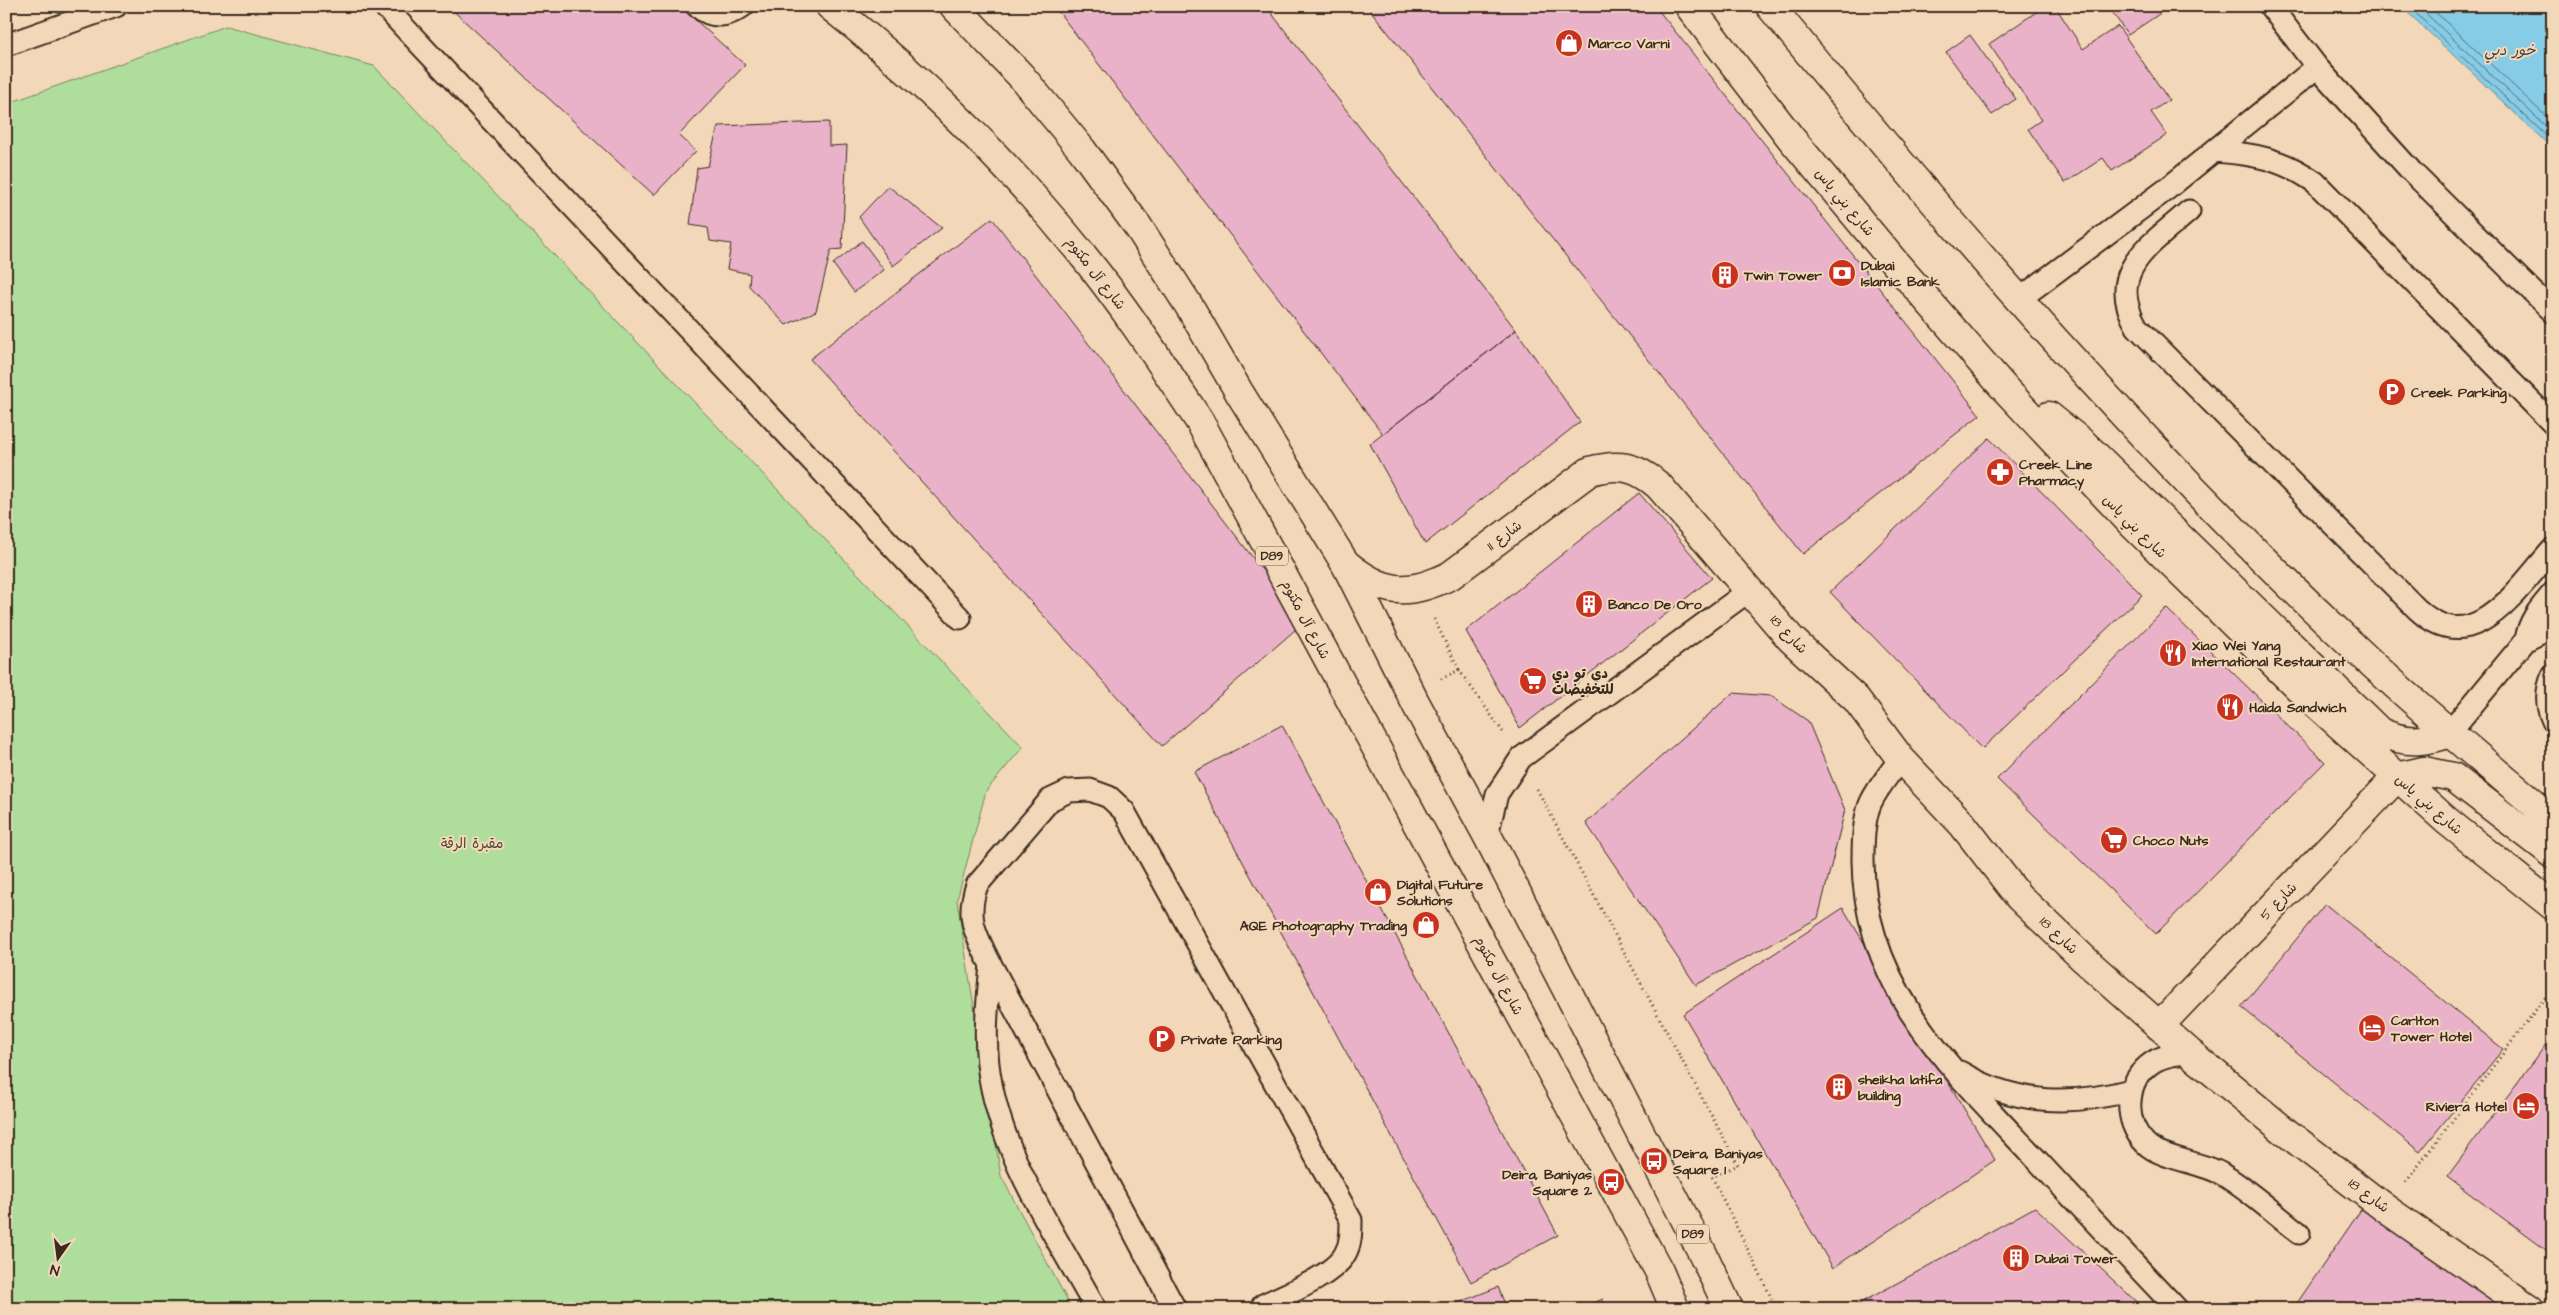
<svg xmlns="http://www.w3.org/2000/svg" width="2559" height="1315" viewBox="0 0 2559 1315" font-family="'Architects Daughter','Playpen Sans Arabic',sans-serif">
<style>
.green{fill:#afdd9c;stroke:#75845d}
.water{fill:#86cce7;stroke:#688b97}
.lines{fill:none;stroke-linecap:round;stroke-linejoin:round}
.shore{stroke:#596b6e;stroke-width:1}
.building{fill:#e9b2c8;stroke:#3b2a1e}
.service-casing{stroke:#3b2a1e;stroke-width:25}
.minor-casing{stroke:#3b2a1e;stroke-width:31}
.secondary-casing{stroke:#3b2a1e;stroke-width:31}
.primary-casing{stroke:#3b2a1e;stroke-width:31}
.path{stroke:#3b2a1e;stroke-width:3;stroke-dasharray:1 4;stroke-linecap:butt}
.service{stroke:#f2d8b9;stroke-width:21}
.minor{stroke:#f2d8b9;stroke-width:28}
.secondary{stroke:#f2d8b9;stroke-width:28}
.primary{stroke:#f2d8b9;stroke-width:28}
.labels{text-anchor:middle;stroke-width:4;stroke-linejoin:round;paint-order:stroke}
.shield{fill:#f2d8b9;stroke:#725e4c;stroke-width:1}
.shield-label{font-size:12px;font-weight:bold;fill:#3b2a1e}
.poi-label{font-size:14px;font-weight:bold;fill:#3b2a1e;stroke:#f2d8b9;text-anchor:start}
.street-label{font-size:14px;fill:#3b2a1e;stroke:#f2d8b9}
.park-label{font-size:14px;fill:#4c4531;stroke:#f2d8b9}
.water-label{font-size:15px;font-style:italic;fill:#46423c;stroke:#f2d8b9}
</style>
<rect width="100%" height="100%" fill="#f2d8b9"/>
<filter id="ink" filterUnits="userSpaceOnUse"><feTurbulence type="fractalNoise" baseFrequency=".02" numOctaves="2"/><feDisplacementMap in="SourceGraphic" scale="10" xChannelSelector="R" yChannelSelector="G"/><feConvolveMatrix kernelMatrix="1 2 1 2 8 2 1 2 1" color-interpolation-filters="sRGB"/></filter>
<g filter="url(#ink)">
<path class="green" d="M226,26L374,66L1023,747L986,791L957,900L1001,1176L1072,1309H6V104Z"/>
<path class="water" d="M2401,6H2553V149Z"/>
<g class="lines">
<path class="shore" d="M2408,6L2553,142
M2418,6L2553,133
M2429,6L2553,123"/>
</g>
<path class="building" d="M448,6H680L745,65L679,135L696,151L654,195Z
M1054,6H1266L1516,330L1383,434Z
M1367,6H1655L1980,415L1803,554Z
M2045,6H2055L2083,49L2118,26L2169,100L2151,112L2167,135L2112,171L2103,158L2065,183L2028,129L2041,120L1989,44Z
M2108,6H2171L2128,35Z
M1970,35L2016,99L1992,115L1946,52Z
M829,122V146L847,145L842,249L831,250L816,311L786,325L749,286L750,274L727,269L731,244L710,241L708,228L690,225L697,168L708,166L718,126Z
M888,186L942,228L893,266L859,217Z
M992,218L1303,623L1162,746L810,359Z
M862,241L884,270L854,292L833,264Z
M1516,330L1580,422L1425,544L1370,444Z
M1989,438L2142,595L1982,749L1830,592Z
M1639,493L1712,578L1520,728L1466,631Z
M2166,608L2325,762L2156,934L1997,779Z
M1733,693L1771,696L1808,721L1845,810L1818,918L1696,985L1586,823Z
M1282,725L1558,1235L1471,1282L1194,772Z
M2325,904L2503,1049L2420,1152L2241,1007Z
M1843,908L1995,1160L1833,1268L1683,1014Z
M2553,1035V1255L2447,1177Z
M2367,1201L2522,1309H2293Z
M2035,1207L2144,1309H1850Z
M1498,1287L1507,1309H1443Z
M1603,1299L1606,1309H1579Z"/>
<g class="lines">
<g class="service-casing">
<path id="service" d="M384,6L960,618
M697,6C712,19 728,17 743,6
M2270,6L2317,67L2412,172L2553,312
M6,45L116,6
M2215,151C2255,154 2282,159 2315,182L2553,424
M2189,211C2151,245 2104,271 2137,327L2417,609C2474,662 2517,588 2553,549
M2018,300L2167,189L2317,67
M2526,640C2529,620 2540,608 2553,593
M2553,675C2546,690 2546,706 2553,721
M2449,733L2526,640L2553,627
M1900,758C1891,773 1878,787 1871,802C1864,817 1863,842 1863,858C1862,987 1955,1073 2037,1160C2083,1210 2130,1259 2177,1309
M1487,835L1497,794L1521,758L1750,590
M991,965C988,998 984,1031 988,1064C998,1152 1054,1232 1096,1309
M2190,1053C2178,1054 2164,1055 2153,1062C2125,1080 2122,1121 2146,1144C2160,1158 2199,1162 2220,1173C2248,1189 2273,1213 2299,1233
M1960,1072C2016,1105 2071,1106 2131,1090
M1175,1309L991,965C976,935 965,918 977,885L1050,800L1069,791L1090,790L1109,797L1124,811L1351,1220C1351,1232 1351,1244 1345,1254C1333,1276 1286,1294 1263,1305L1265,1309"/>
</g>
<g class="minor-casing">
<path id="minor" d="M1345,563C1382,594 1408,597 1451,575L1590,471C1619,463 1636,466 1659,486L1791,639L1856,699L1900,758L1963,825L2019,897L2085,960L2190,1053L2287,1133L2386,1209L2530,1309
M2159,1026L2397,777"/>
</g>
<g class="secondary-casing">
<path id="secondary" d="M1689,6L1790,137L1896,264L2005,389L2131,523L2305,694L2447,821L2553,906
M1770,6C1953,229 2141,447 2351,644C2416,706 2485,762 2553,820
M2049,416L2084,444L2380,732C2405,743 2424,743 2449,733
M2397,777L2424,771L2453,777L2553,854"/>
</g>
<g class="primary-casing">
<path id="primary" d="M830,6C924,80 1010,165 1085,258C1127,310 1163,366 1200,422L1659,1271L1675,1309
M954,6L1021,76L1082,150L1139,228L1191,309L1239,392L1345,563L1416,704L1487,835L1703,1254L1729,1309"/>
</g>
<path class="path" d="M1434,619L1459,670
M1441,679L1459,670L1503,732
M1537,789L1738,1165L1712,1177L1777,1309
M2406,1182L2553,987"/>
<use href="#service" class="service"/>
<use href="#minor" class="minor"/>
<use href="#secondary" class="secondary"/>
<use href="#primary" class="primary"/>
</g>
</g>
<defs>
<g id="shop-disc" transform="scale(1.4375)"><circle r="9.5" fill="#c8321e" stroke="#f2d8b9"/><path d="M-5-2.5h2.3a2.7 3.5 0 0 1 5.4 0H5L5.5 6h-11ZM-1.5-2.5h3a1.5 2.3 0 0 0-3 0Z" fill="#fff"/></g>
<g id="bank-disc" transform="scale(1.4375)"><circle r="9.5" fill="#c8321e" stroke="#f2d8b9"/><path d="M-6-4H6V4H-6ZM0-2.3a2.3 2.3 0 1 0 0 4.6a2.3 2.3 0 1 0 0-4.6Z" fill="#fff"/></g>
<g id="building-disc" transform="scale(1.4375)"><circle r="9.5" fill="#c8321e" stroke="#f2d8b9"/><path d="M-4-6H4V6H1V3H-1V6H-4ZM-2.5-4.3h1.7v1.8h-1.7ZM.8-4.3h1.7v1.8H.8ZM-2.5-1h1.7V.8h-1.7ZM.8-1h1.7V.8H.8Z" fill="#fff"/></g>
<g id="parking-disc" transform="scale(1.4375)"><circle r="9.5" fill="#c8321e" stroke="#f2d8b9"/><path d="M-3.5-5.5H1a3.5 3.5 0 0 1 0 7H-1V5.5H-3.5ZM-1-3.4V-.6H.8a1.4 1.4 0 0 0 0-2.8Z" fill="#fff"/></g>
<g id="pharmacy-disc" transform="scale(1.4375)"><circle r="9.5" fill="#c8321e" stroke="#f2d8b9"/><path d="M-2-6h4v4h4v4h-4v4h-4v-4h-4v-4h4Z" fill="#fff"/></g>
<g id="restaurant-disc" transform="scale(1.4375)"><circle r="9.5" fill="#c8321e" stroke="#f2d8b9"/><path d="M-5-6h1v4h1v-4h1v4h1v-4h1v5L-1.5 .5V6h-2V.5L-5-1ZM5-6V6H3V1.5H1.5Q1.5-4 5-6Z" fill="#fff"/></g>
<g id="supermarket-disc" transform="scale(1.4375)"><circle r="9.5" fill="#c8321e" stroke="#f2d8b9"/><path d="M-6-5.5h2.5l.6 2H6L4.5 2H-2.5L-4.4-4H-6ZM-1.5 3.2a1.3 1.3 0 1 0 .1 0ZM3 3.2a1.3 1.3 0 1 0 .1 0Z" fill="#fff"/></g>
<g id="hotel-disc" transform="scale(1.4375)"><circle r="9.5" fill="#c8321e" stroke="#f2d8b9"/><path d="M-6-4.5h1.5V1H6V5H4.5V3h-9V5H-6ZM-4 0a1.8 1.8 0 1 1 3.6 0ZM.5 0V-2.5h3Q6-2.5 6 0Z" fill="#fff"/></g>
<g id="bus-disc" transform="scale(1.4375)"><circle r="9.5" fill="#c8321e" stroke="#f2d8b9"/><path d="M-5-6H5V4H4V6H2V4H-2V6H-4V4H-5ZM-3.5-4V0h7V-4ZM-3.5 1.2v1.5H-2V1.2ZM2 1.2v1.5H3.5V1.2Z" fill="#fff"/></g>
</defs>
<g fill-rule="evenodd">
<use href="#shop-disc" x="1569" y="43"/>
<use href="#bank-disc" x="1842" y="273"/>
<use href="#building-disc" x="1725" y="275"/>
<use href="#parking-disc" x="2392" y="392"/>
<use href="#pharmacy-disc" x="2000" y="472"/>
<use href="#building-disc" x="1589" y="604"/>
<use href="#restaurant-disc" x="2173" y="653"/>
<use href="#supermarket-disc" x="1533" y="681"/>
<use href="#restaurant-disc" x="2230" y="707"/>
<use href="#supermarket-disc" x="2114" y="840"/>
<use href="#shop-disc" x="1378" y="892"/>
<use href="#shop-disc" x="1426" y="925"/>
<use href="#hotel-disc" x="2372" y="1028"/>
<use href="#parking-disc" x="1162" y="1039"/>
<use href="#building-disc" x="1839" y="1087"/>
<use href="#hotel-disc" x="2526" y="1106"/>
<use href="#bus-disc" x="1654" y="1161"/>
<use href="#bus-disc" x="1611" y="1182"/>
<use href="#building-disc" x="2016" y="1258"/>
</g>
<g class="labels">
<g class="shield">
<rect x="1256" y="546.5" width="32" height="19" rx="4"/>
<rect x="1677" y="1224.5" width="32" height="19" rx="4"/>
</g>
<g class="shield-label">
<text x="1272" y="560">D89</text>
<text x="1693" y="1238">D89</text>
</g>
<g class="poi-label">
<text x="1588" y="48">Marco Varni</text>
<text x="1861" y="270">Dubai<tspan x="1861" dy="16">Islamic Bank</tspan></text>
<text x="1744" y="280">Twin Tower</text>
<text x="2411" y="397">Creek Parking</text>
<text x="2019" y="469">Creek Line<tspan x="2019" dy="16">Pharmacy</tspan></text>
<text x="1608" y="609">Banco De Oro</text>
<text x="2192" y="650">Xiao Wei Yang<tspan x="2192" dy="16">International Restaurant</tspan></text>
<text x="1552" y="678">دي تو دي<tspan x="1552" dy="16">للتخفيضات</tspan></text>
<text x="2249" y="712">Haida Sandwich</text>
<text x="2133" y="845">Choco Nuts</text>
<text x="1397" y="889">Digital Future<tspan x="1397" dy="16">Solutions</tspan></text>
<text x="1407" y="930" text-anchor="end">AQE Photography Trading</text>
<text x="2391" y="1025">Carlton<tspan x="2391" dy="16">Tower Hotel</tspan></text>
<text x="1181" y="1044">Private Parking</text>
<text x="1858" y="1084">sheikha latifa<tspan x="1858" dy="16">building</tspan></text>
<text x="2507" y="1111" text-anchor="end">Riviera Hotel</text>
<text x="1673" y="1158">Deira, Baniyas<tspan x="1673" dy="16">Square 1</tspan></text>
<text x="1592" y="1179" text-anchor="end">Deira, Baniyas<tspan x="1592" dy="16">Square 2</tspan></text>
<text x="2035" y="1263">Dubai Tower</text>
</g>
<g class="street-label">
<text transform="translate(1845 202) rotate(50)" y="5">شارع بني ياس</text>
<text transform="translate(1096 273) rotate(52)" y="5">شارع آل مكتوم</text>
<text transform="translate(2135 526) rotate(45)" y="5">شارع بني ياس</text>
<text transform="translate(1504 535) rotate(-37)" y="5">شارع 11</text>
<text transform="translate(1306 619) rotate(62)" y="5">شارع آل مكتوم</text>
<text transform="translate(1789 634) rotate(47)" y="5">شارع 18</text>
<text transform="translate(2429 804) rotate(41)" y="5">شارع بني ياس</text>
<text transform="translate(2278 901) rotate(-46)" y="5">شارع 5</text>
<text transform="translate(2059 935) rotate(44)" y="5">شارع 18</text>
<text transform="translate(1499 975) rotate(62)" y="5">شارع آل مكتوم</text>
<text transform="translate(2369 1195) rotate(37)" y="5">شارع 18</text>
</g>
<g class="park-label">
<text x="472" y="848">مقبرة الرقة</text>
</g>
<g class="water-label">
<text x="2510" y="55">خور دبي</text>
</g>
</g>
<rect width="2559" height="1315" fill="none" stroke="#f2d8b9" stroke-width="25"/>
<rect x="12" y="12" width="2534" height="1290" fill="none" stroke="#3b2a1e" stroke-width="2" filter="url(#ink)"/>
<g transform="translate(58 1258) rotate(194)" stroke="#f2d8b9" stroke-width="4" paint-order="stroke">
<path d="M0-4L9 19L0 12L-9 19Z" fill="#3b2a1e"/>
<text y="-8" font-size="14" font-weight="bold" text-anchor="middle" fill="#3b2a1e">N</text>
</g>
</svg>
